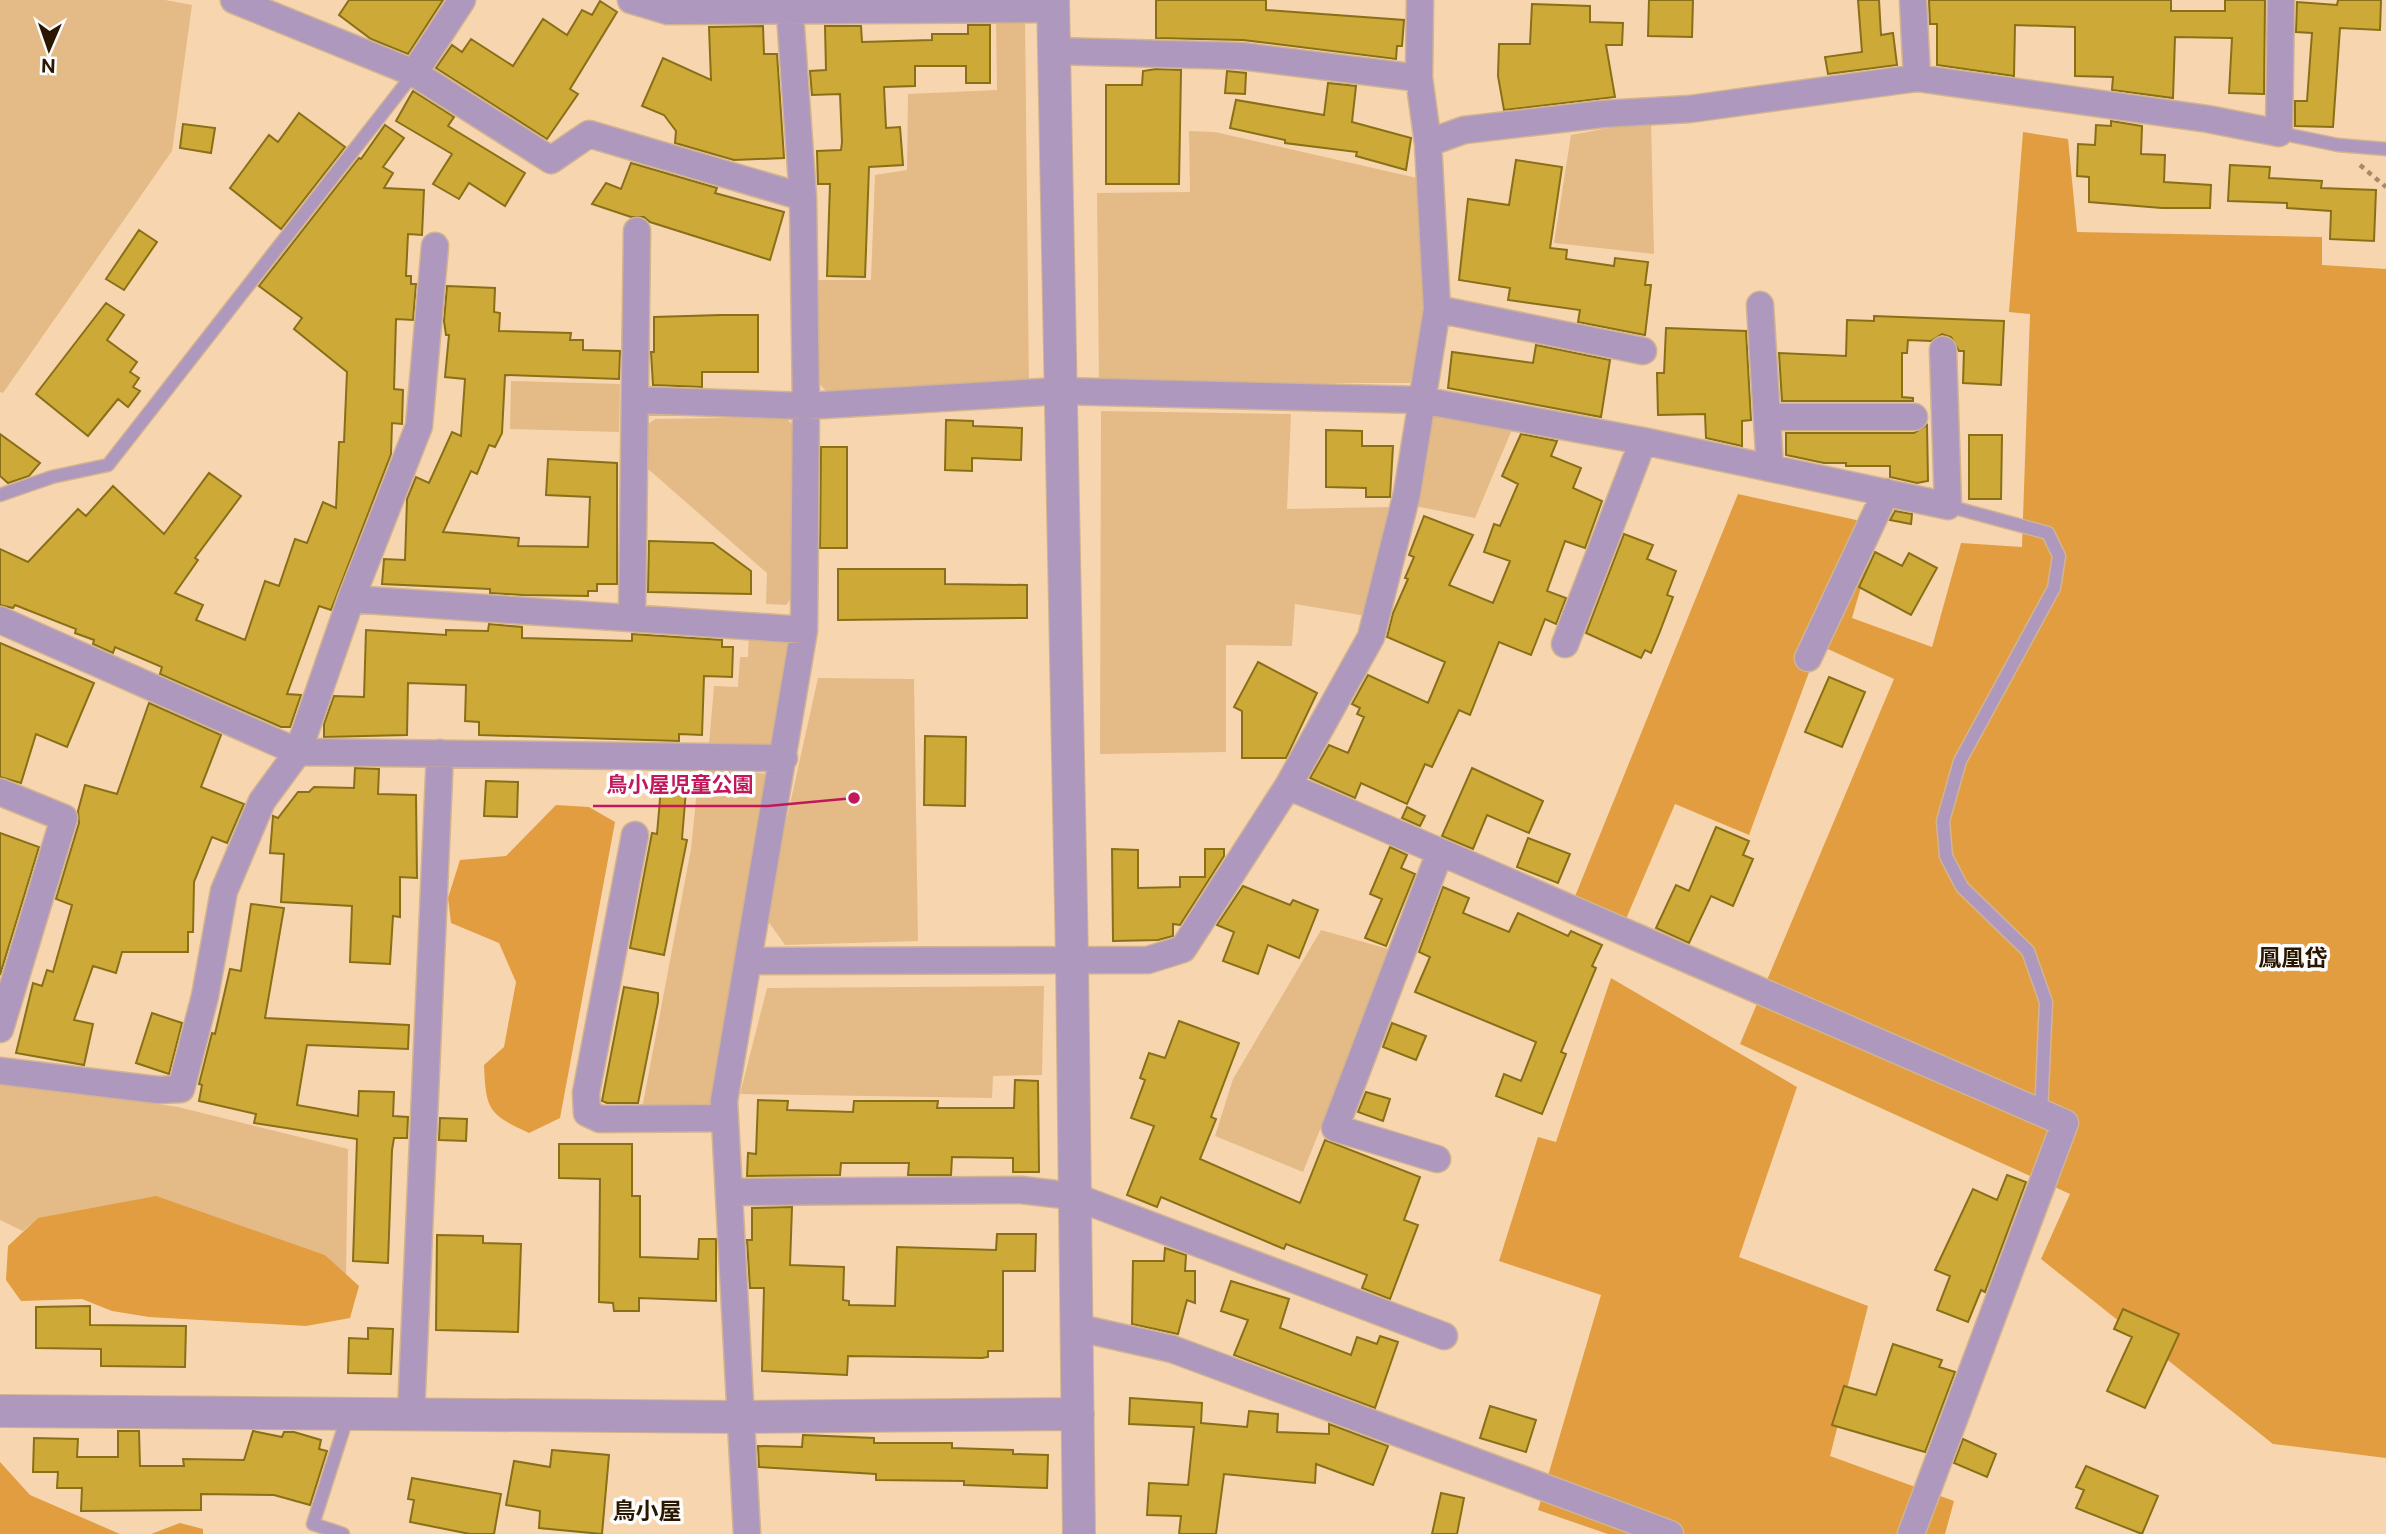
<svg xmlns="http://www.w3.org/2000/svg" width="2386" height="1534" viewBox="0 0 2386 1534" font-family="'Public Sans','Noto Sans JP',sans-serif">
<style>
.green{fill:#e4ba87}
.forest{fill:#e19d3f}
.building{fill:#cdaa37;stroke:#896f17;stroke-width:2}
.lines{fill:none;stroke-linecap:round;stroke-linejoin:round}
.service-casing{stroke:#d2b490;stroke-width:15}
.minor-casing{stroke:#d2b490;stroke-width:29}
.tertiary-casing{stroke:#d2b490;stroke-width:34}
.path{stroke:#a68a69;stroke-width:4.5;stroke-dasharray:5 5;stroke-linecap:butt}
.service{stroke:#af98be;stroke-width:12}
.minor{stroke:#af98be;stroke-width:26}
.tertiary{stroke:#af98be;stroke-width:32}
.labels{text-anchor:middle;stroke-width:7;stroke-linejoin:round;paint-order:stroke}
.quarter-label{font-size:23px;font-weight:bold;fill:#2b1700;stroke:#fdfdfd}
.leader{fill:none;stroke:#c2185b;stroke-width:2.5}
.callout-dot{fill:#c2185b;stroke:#fdfdfd;stroke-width:2.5}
.callout-label{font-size:21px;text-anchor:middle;font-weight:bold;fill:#c2185b;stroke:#fdfdfd;stroke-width:7;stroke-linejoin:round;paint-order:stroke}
</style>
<rect width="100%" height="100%" fill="#f7d6af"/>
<path class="green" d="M0,0H165L192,5L172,151L3,393L0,392Z
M996,18H1025L1029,388L828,393L813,377L816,280H871L875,175L907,170L908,94L997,90Z
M1651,120L1654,254L1554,243L1571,135Z
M1189,131L1215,132L1417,178L1428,309L1410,383H1099L1097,193L1190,192Z
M511,381L620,384L619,432L510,429Z
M1101,411L1291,414L1287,509L1389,507L1366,616L1295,604L1292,646L1226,645V752L1100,754Z
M1432,413L1513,427L1475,518L1415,506Z
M785,417L799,432L795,593L786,605L766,604L767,573L640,462L641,429L655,419Z
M749,633L793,640L771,747L709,745L714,686L738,687L740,657H748Z
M818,678L914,679L918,941L785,945L765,917Z
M699,770L771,774L716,1106L642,1109L691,849Z
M1321,930L1392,950L1303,1172L1215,1136L1233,1079Z
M1044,986L1042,1075L993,1076L992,1098L740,1094L767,988Z
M0,1082L178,1107L348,1149L346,1275L325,1255L280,1240L38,1218L23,1231L0,1220Z"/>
<path class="forest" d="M2023,132L2068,139L2077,232L2322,237V265L2386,269V1458L2273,1444L2041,1259L2070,1194L1740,1044L1894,679L1819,645L1749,835L1675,804L1617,940L1565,921L1738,494L1879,525L1852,618L1932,647L1961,543L2022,547L2030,314L2009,312Z
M556,805L589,807L615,822L560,1118L529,1133C488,1114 486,1110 484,1065L504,1047L516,982L499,943L451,923L448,898L460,860L506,856Z
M1611,978L1797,1087L1739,1257L1868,1306L1830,1456L1954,1501L1945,1534H1608L1538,1510L1601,1295L1499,1261L1538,1137L1556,1142Z
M156,1196L325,1255L359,1286L350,1318L306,1326L149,1317L112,1311L82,1299L21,1301L6,1280L8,1246L38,1218Z
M0,1462L30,1495L120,1534H0Z
M180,1523L203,1529V1534H151Z"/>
<path class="building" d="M349,0H443L408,54L371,39L339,15Z
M1156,0H1266V10L1404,20L1402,46H1397L1396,59L1243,40L1156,38Z
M1649,0H1693L1692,37L1648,36Z
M1858,0H1879L1881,35L1893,33L1897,65L1828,74L1825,57L1862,52Z
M1929,0H2171V11H2225V0H2265L2264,94L2229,93L2232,38L2175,37L2173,98L2112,90L2113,77L2075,76V27L2015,25L2014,76L1937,65V24H1930Z
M2338,0H2381L2380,30L2340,28L2333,127L2295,126V101H2307L2312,33L2296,32L2297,2L2337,5Z
M600,1L617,12L570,89L578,94L547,139L436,68L452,45L462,52L471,39L513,66L543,19L567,35L582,10L592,15Z
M1532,4L1590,6V22L1623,23L1622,45H1606L1615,97L1504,110L1498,76L1499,44H1530Z
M968,25H990V83H966V66H915V86L884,87L886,128L900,127L903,165L869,167L865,277L827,276L830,184H818L817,151L841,150L842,142L840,94L812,95L810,71L826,70L825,26H861L862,42L932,40V34H968Z
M763,26L764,54H777L784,158L734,160L675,143L676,131L664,115L642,106L663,58L711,80L709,27Z
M1156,69L1181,70L1179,184H1106V85H1142L1143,71Z
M1227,71L1246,73L1245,94L1225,93Z
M1328,83L1356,86L1352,122L1411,138L1406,170L1356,156L1357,152L1285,143V140L1230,128L1236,100L1324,115Z
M413,91L454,117L448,126L525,173L505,206L469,183L459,199L433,184L452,154L396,121Z
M299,113L345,147L281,229L230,188L269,135L278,142Z
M2111,121L2142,126L2141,154L2165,155L2164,182L2211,185L2210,208H2162L2089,202V177L2077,176L2078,144L2095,145L2096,125L2111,126Z
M183,124L215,128L211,153L180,148Z
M385,125L404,138L383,167L393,173L384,188L424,190L422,235L408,234L406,276H411V284H416L413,320L396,319L394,389L403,390L402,424L392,423L391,454L331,610L319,606L287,694L301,695L290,727H281L160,674L162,667L115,647L113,653L93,644L94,640L75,633L76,629L15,605L13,608L0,605V549L28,562L78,509L86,516L113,486L164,534L209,473L241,496L195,558L198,560L175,593L203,605L196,620L245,640L265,581L279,586L295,539L307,543L323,502L336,508L339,442H344L347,372L294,329L302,318L259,286L359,158L361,159Z
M1516,160L1562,167L1550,248L1567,250L1566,259L1614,266L1615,258L1648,262L1645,285H1651L1645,335L1578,322L1580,310L1508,300L1510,288L1459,280L1468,199L1509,205Z
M631,163L717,188L715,193L784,212L770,260L650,222L644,217H631L592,204L606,183L621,189Z
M2230,165L2270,167L2269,178L2322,181L2321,188L2376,190L2374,241L2330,239L2331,211L2287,208V203L2228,201Z
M139,230L157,242L124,290L106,279Z
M447,286L495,288L494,312L500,313L499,331L571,333L570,340H583V350L620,351L619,379L505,375L502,433L495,447L489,445L477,474L471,471L443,532L519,538L518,546L588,547L590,497L546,495L548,459L617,463V584H597V591H588V596L523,595L490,593V589L382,584L384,559L405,560L407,499L416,477L429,483L452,432L461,436L465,379L445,377L449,335H446L444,321Z
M106,303L124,315L107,340L137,362L130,372L139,378L133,387L140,391L128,407L118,399L88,436L36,394Z
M721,315H758V372H702V387L653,385L651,352H654V317Z
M1874,316L2004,321L2001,385L1963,383L1964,351H1959L1951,337L1942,334L1931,341L1908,340L1907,353H1902V397L1913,398V401H1782L1779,353L1846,356L1847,320L1874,321Z
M1666,328L1746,331L1751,420L1742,421V446L1706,438L1705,414L1658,415L1657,373H1664Z
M1536,345L1610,360L1601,417L1448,388L1452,352L1533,363Z
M946,420L973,421V426L1022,428L1021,460L972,458V471L945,470Z
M1927,425L1928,481L1917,483L1890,477V466H1846V463H1824L1786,455V433H1914Z
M1326,430L1362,431V446H1393L1390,497H1366V488L1326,487Z
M0,434L40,463L29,476L8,483L0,476Z
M1521,434L1557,441L1551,456L1581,468L1573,488L1602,501L1585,548L1565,541L1547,591L1566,598L1556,624L1545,619L1531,655L1499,642L1470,715L1459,710L1432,767L1425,764L1407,804L1361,783L1355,798L1310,778L1329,745L1348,753L1364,717L1357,714L1360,708L1352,704L1368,675L1428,703L1445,662L1387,637L1393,613L1408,579L1405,578L1414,557L1409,555L1424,516L1473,535L1449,585L1493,603L1510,561L1484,552L1494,524L1500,526L1518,484L1502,476Z
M1969,435H2002L2001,499H1969Z
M821,447H847V548H820Z
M1895,511L1912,514L1911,524L1890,520Z
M1624,534L1653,545L1647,559L1676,571L1667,595L1673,597L1659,634L1651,653L1645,650L1641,658L1586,633Z
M649,541L713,543L751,571V594L648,592Z
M1875,552L1902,566L1909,553L1937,568L1911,615L1859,587Z
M838,569H945V584L1027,585V618L838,620Z
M489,624L522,627V638L632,641V634L722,640V647H733L732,677L704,676L702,735L679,734V741L479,735V722L465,721L466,685L408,683L407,735L324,737V724L334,696L364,697L366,630L446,635V630L488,631Z
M0,643L94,683L67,747L36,734L21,783L0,777Z
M1258,662L1317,693L1286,758H1242V711L1234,707Z
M1829,677L1865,692L1842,747L1805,732Z
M149,703L221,735L201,787L244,804L227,843L212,837L194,882L193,932H188V952H122L116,973L93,966L74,1020L93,1024L84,1065L16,1053L33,983L42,986L47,970L53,972L72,905L56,899L79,823L78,811L85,785L117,794Z
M925,736L966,737L965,806L924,805Z
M355,768L379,769L378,794L416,795L417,878L400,877V917L393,916L390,964L350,962L352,906L281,902L284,854L270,853L273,816L278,818L298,792H309L314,787L354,788Z
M1472,768L1543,801L1529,833L1487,815L1473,849L1442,836Z
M662,776L687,778L682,839L687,840L664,955L630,948L652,833L657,834Z
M486,781L518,782L517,817L484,816Z
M1407,807L1425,816L1420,826L1402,818Z
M1716,827L1749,841L1743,855L1753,859L1733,906L1711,896L1689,943L1656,928L1676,885L1689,891Z
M0,833L39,847L0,975Z
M1528,838L1570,854L1558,883L1517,867Z
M1390,847L1407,855L1401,868L1415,874L1386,946L1365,938L1382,899L1370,894Z
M1112,849L1138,850V888L1180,887V877H1205V849H1224V856L1180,925L1173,924V936L1158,940L1113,941Z
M1243,886L1290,905L1293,900L1318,910L1299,958L1268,945L1258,974L1223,961L1234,932L1217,925Z
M1443,887L1469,898L1463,913L1509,932L1518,913L1568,936L1571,931L1602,945L1592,966L1596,968L1561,1052L1566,1054L1542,1114L1496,1096L1504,1074L1521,1081L1536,1042L1415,992L1430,957L1419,952Z
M251,904L284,908L265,1018L409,1025L408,1049L307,1045L297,1105L358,1116L359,1091L394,1092L393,1116L408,1117L407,1138H394L392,1150L388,1263L353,1261L357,1139L254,1123L256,1114L199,1101L202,1085L199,1084L212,1033L215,1034L230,969L241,971Z
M624,987L658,993V1002L638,1103H607L602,1101Z
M152,1013L182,1023L169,1074L136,1063Z
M1179,1021L1239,1043L1211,1117L1216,1119L1200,1159L1300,1203L1325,1140L1420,1177L1404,1220L1418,1225L1390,1299L1362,1288L1367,1275L1286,1244L1284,1249L1161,1197L1157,1207L1127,1195L1154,1126L1131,1118L1145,1080L1140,1078L1149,1053L1165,1058Z
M1392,1023L1426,1036L1416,1060L1383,1047Z
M1015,1080L1038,1081L1039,1172H1013V1158L952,1157L951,1175H908L909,1163H841L840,1175L747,1176L748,1153L756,1154L758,1100L788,1101L787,1110L853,1112L854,1101H938L937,1108H1014Z
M1366,1092L1390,1099L1383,1121L1358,1112Z
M440,1118L467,1119L466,1141L439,1140Z
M559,1144H632V1196H640V1257L698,1259L699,1239H716V1301L639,1298V1311H614L613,1303L599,1302L600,1179L559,1178Z
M2007,1175L2026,1182L1985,1292L1981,1290L1968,1322L1937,1310L1950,1276L1935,1270L1973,1189L1997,1200Z
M792,1207L790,1265L844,1267L843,1300L849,1301V1305L895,1306L897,1247L996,1250L997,1234H1036L1035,1271H1003V1351H988V1357L982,1358L848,1356L847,1375L762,1371L764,1288H750L747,1240H752V1208Z
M437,1235L483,1236V1243L521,1244L518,1332L436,1330Z
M1165,1248L1186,1255L1185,1271H1195V1303L1187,1300L1178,1334L1132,1324L1133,1261H1164Z
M1231,1281L1289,1299L1280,1328L1351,1355L1357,1337L1377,1344L1380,1336L1398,1342L1375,1408L1234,1355L1248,1320L1221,1311Z
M90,1306V1325L186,1326L185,1367L101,1366V1349L36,1348V1307Z
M2123,1309L2179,1334L2145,1408L2107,1391L2132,1337L2114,1329Z
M368,1328L393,1329L391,1374L348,1373L349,1338L368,1339Z
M1893,1344L1942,1360L1939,1367L1955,1372L1925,1452L1832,1425L1844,1386L1876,1395Z
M1130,1398L1202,1403L1201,1423L1247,1427L1249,1411L1278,1414L1277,1432L1329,1434V1424L1388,1446L1373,1485L1316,1464L1315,1483L1224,1474L1216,1534H1179L1181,1516L1147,1515L1149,1483L1188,1485L1194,1427L1129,1424Z
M1490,1406L1536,1420L1526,1452L1480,1438Z
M118,1431H139L140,1466H184L183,1459L244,1460L253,1431L282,1437L284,1432H294L321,1440L319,1449L327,1451L310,1505L274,1495L201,1494V1510L81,1511L82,1488H57L58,1472H33L34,1438L78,1439L77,1457H118Z
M803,1435L874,1438V1443H952V1448L1013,1450V1454L1048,1455L1047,1488L964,1485V1481L876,1480V1474L759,1467L758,1446L802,1447Z
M1963,1439L1996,1454L1987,1477L1954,1463Z
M552,1450L609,1455L602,1534L539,1528L540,1511L506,1505L514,1461L550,1467Z
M2086,1466L2158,1496L2142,1534L2076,1508L2084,1490L2076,1487Z
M412,1478L501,1494L494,1534H470L410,1522L414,1500L408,1499Z
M1441,1493L1464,1498L1457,1534H1432Z"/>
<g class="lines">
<g class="service-casing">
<path id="service" d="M2279,133L2338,145L2386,149
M0,495L52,477L108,465L414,73
M1948,506L2048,533L2059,556L2054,588L1960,761L1943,821L1946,856L1962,887L2028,951L2046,1002L2041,1113
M343,1534L313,1524L348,1415"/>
</g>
<g class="minor-casing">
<path id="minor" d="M234,0L414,73L551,160L589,134L803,197
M631,0L668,11L1053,9
M1913,0L1917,78
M1054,51L1241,56L1419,78
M414,73L462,0
M1428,143L1464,130L1603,114L1690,109L1917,78L2208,119L2279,133L2281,0
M1760,305L1770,468
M1437,309L1643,351
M635,400L806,406L1059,391L1421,400L1643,441L1948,506L1943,350
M1769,417H1914
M351,599L804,630
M632,617L637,231
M0,620L298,752L784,758
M1565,644L1643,441
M1808,658L1886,492
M1288,786L2065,1123L1911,1534
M0,792L64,818L0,1029
M635,835L586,1093L587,1113L600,1119L725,1118
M750,961L1148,960L1183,949L1288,786L1371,637L1407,493L1437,309L1428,143L1419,78L1420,0
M0,1071L158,1090L181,1089L205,996L224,891L262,801L298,752L351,599L419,426L435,246
M1437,1159L1335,1128L1440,852
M729,1192L1021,1190L1073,1196L1444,1336
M1075,1327L1172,1349L1670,1534
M411,1414L440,753
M747,1534L724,1101L804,630L806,406L803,197L789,0"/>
</g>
<g class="tertiary-casing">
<path id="tertiary" d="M1053,0L1072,959L1079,1534
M0,1411L741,1417L1078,1414"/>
</g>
<path class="path" d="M2360,165L2386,187"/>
<use href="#service" class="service"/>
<use href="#minor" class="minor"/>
<use href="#tertiary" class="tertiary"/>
</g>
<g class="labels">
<g class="quarter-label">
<text x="2293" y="966">鳳凰岱</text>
<text x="647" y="1519">鳥小屋</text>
</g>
</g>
<path class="leader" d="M854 798L768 806H593"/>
<circle class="callout-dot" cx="854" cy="798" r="7"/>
<g class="callout-label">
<text x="680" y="792">鳥小屋児童公園</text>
</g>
<g transform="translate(49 49) rotate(182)" stroke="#fdfdfd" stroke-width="5" paint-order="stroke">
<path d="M0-5L12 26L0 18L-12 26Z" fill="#2b1700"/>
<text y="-10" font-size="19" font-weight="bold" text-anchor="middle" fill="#2b1700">N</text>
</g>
</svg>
